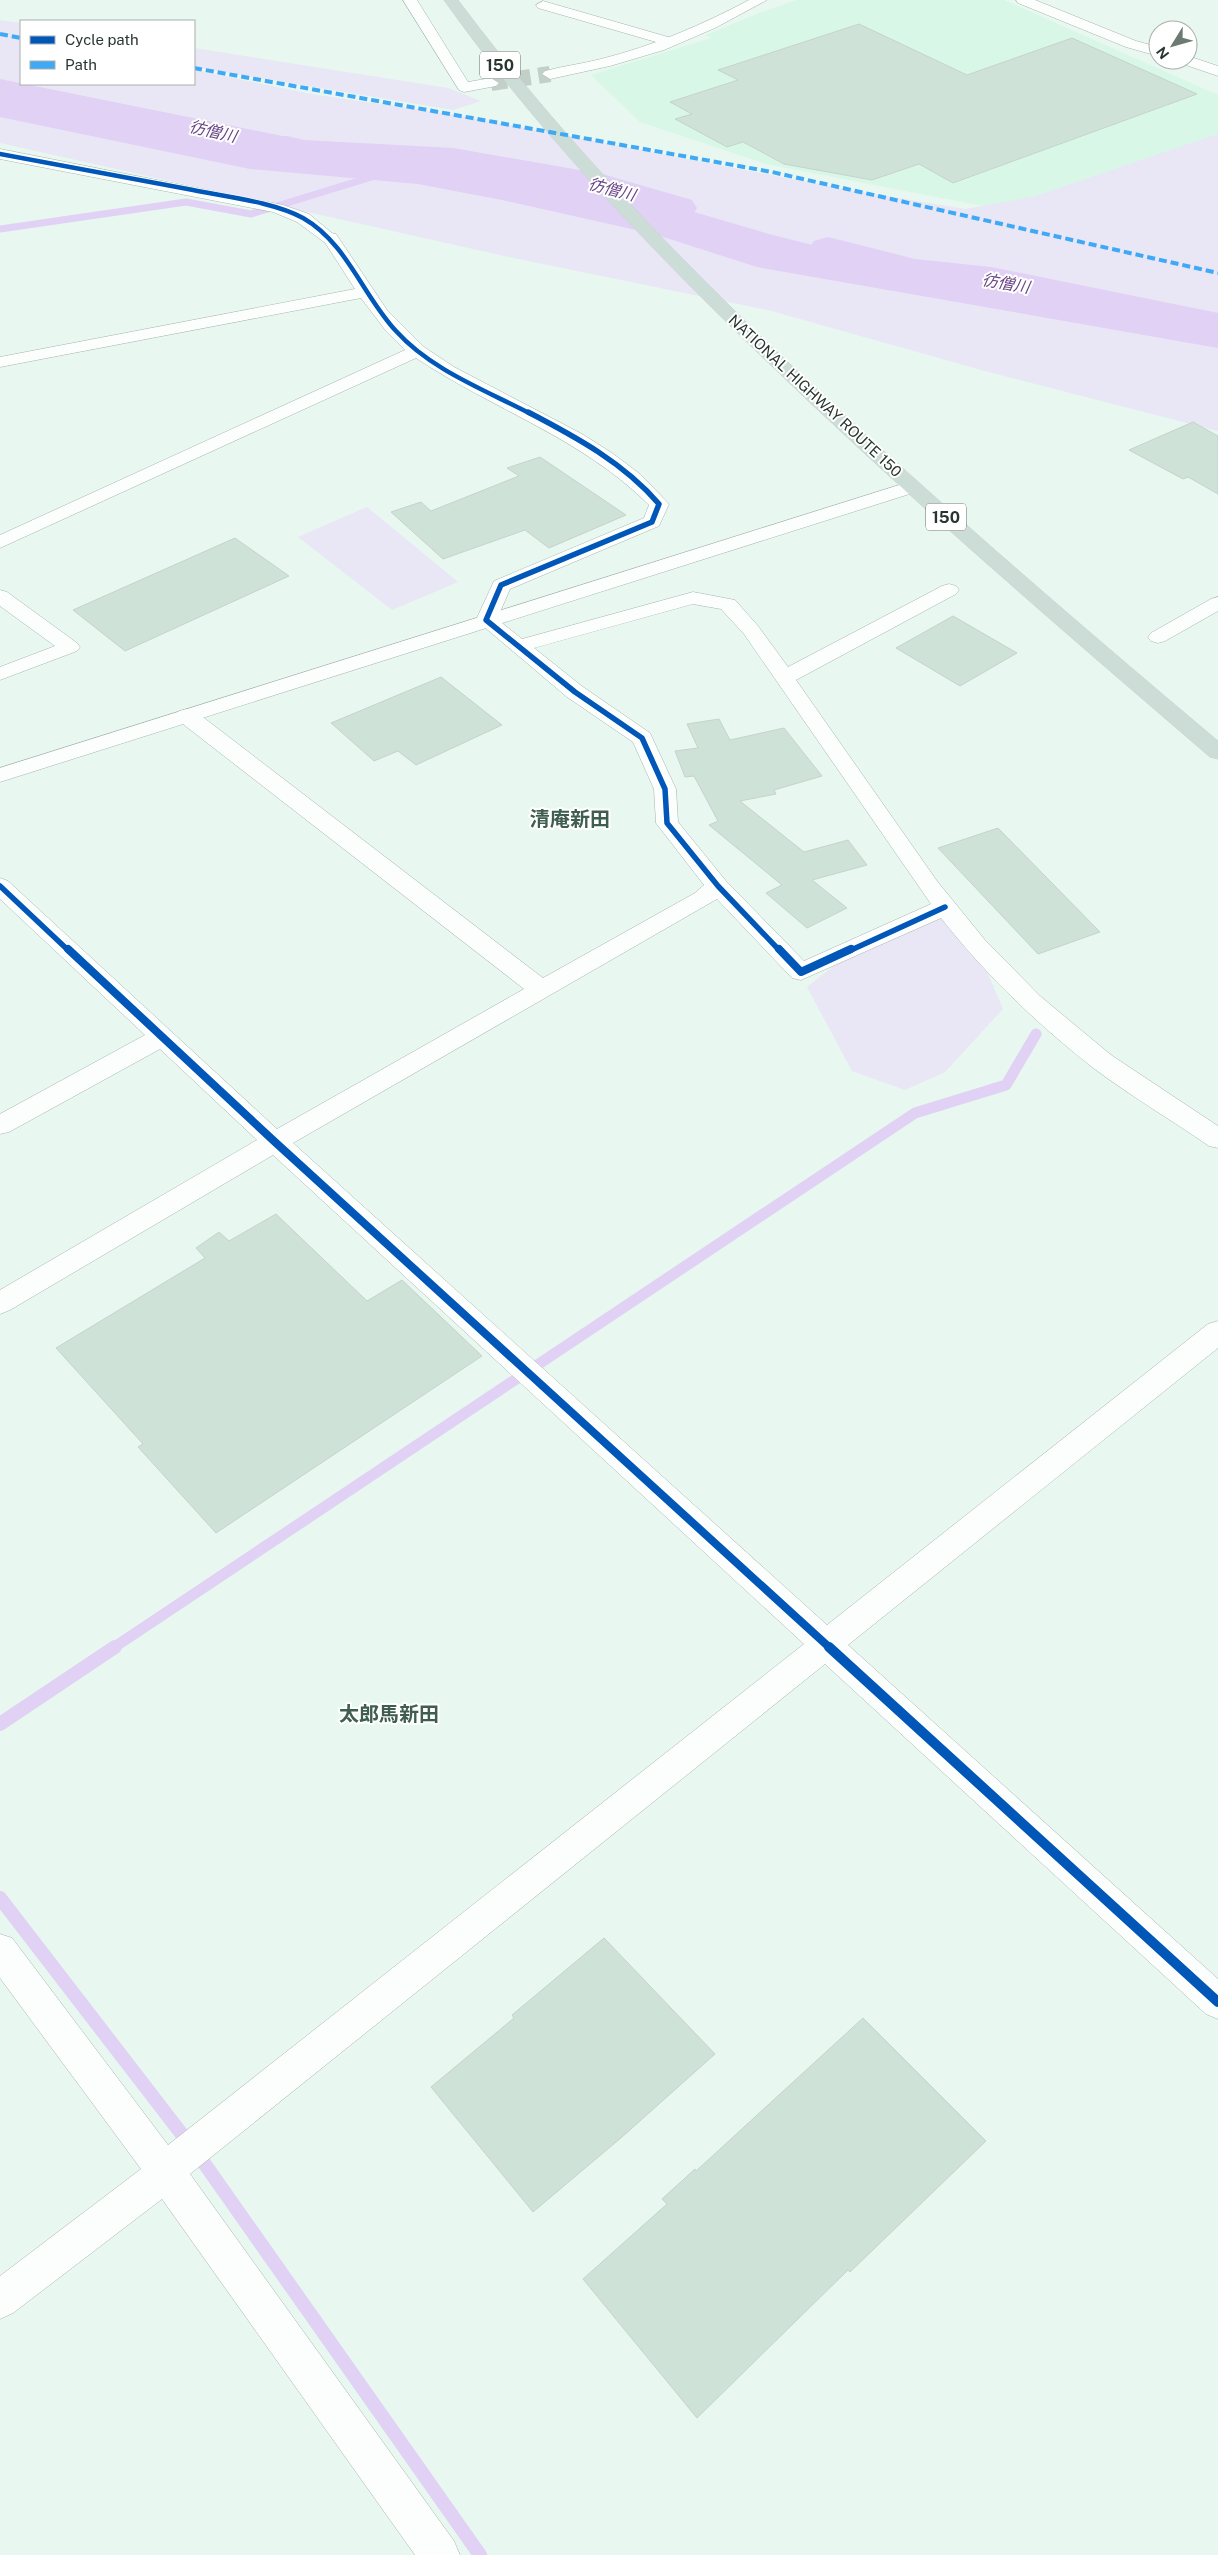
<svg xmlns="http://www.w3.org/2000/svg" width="1218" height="2555" viewBox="0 0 1218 2555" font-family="'Public Sans','Noto Sans JP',sans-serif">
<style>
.built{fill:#d9f7e7}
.green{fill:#e9e6f6}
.water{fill:#e0d1f5}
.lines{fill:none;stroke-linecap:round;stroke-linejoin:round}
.stream-far2{stroke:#e0d1f5;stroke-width:7}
.stream-far1{stroke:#e0d1f5;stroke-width:11}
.stream{stroke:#e0d1f5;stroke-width:14}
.river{fill:#e0d1f5;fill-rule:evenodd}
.building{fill:#cee2d8;stroke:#c5d3cc}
.minor-tunnel{stroke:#c2d0c9;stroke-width:16;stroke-dasharray:16 8;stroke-linecap:butt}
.minor-casing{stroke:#a7b4ae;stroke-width:1}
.tertiary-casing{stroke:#a7b4ae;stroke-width:1}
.trunk-casing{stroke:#ccd4d0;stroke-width:1}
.minor{fill:#fcfefd;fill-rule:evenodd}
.tertiary{fill:#fcfefd;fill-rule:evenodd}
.trunk{fill:#ccdcd6;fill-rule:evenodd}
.quiet{stroke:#3fa9f5;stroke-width:4;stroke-dasharray:8 4;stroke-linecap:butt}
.cycleway-far3-casing{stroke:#fff;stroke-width:6}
.cycleway-far2-casing{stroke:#fff;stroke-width:8}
.cycleway-far1-casing{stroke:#fff;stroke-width:11}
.cycleway-casing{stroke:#fff;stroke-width:13}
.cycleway-far3{stroke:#0057b8;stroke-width:4.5}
.cycleway-far2{stroke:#0057b8;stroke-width:5.5}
.cycleway-far1{stroke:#0057b8;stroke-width:8}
.cycleway{stroke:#0057b8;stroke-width:10}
.labels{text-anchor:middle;stroke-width:4;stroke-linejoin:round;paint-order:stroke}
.far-street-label{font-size:15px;fill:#293630;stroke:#fff}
.shield{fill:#fff;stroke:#69726e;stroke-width:1}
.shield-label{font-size:16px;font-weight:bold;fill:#293630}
.far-water-label{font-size:16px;font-style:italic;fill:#684586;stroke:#fff}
.quarter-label{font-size:20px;font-weight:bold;fill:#405e4f;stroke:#fff}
</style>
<rect width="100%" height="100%" fill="#e8f7ef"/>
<path class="built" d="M797,0H1004L1218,95V137L1014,212L766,164L640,122L591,75L711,38L706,35L759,13Z"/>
<path class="green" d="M0,20L21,23V84H194V70L317,95L457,115L844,189L965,209L1032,197L1218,134V431L985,371L768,310L509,257L0,143Z
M194,48L448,88L481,101L453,110L194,67Z
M367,507L458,582L392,610L298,537Z
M945,907L976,946L1003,1009L945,1072L905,1090L852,1071L807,987L859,946Z"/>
<path class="water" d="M0,79L376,155L602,185L769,234L915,271L1218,322V348L757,267L654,234L502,200L418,184L250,169L0,117Z"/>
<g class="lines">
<path class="stream-far2" d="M410,165L435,158
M0,229L186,202L251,214L378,175"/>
<path class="stream-far1" d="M113,1648L915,1113L1006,1085L1036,1034"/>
<path class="stream" d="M0,1724L115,1647
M0,1898L204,2163L480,2555"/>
<path class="river" d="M287,136L304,140L453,148L602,174L692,200L697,208L692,216L678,220L596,195L453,170L304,162L274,155L268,147L274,139Z
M828,237L915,259L991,267L1218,313V339L991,291L915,283L814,257L808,249L814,241Z"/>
</g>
<path class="building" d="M859,24L967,75L1072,38L1197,94L953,183L919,164L872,180L784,164L743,142L727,147L675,119L692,114L670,102L738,80L718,70Z
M1193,422L1218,436V494L1188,477L1183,479L1129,450Z
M540,457L626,515L549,548L525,530L443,559L391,512L421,502L431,511L519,476L507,468Z
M235,538L289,576L125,651L73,610Z
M953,616L1017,653L960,686L896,648Z
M441,677L502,725L416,765L398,751L374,761L331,723Z
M719,719L730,740L784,728L822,776L774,790L776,794L740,801L804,852L848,840L867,865L812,880L847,908L807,928L766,893L782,885L709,825L718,821L694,776L685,777L675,751L698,748L687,724Z
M998,828L1100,932L1038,954L938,848Z
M276,1214L367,1301L402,1280L482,1356L216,1533L138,1447L143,1444L56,1348L205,1258L196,1248L219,1232L229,1241Z
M604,1938L715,2054L622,2137L533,2212L431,2087L514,2018L512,2015Z
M863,2018L986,2141L850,2272L848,2270L697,2418L583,2279L667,2204L662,2199L695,2169L696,2171Z"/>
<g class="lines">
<path class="minor-tunnel" d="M491,83L550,74"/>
<g class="minor-casing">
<path id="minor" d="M403,0H417L468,82L491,78L499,83L496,86L464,92L459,90Z
M749,0H767L715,28L664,50L610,66L550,79L542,74L545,71C563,66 582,64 601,59C653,46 702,25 749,0Z
M1016,0H1035L1136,41L1158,47V56L1126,47L1018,3Z
M1188,56L1218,66V76L1180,63L1178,60H1188Z
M330,233L336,234L387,310L424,347L454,367L582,434L612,453L640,474L669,504L659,526L510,589L497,619L522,639L693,592L735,600L758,626L788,667L942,586L949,584L956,586L959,590L956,594L796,680L937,881L985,940L1040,996L1111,1055L1218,1126V1148L1209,1146C1170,1119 1129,1095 1092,1067C1036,1023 985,974 941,918L801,980L792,978L717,899L293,1143L827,1625L1208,1324L1218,1321V1348L848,1645L1218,1979V2019L1206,2014L825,1664L190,2174L454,2541L460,2555H415L162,2199L13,2313L0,2319V2276L141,2169L0,1978V1934L12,1938L168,2145L804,1644L273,1155L10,1310L0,1314V1290L257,1140L160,1049L9,1132L0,1134V1114L145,1035L0,899V878L8,881L277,1129L524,989L179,721L176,716L179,711L187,709L195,711L543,978L695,893L704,885L656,823L654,789L633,742L567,697L476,620L494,581L644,518L649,505C582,438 494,410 416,358L0,548V535L405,350L386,331L361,298L0,367V357L355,289L322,238ZM693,604L721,609L744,634L931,904L804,961L726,881L678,822L676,789L650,733L583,687L534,648Z
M0,590L7,592L77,643L80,647L77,651L0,680V667L55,646L0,606Z
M1218,597V611L1165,641L1158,643L1151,641L1148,637L1151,633L1211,599Z"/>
</g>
<g class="tertiary-casing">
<path id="tertiary" d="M543,1L675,39L677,42L670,46L538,8L536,5Z
M0,149L283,205L309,214L338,238L330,243L324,242L297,222L273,212L0,159Z
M912,481L919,483L922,487L919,491L0,782V768Z"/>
</g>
<g class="trunk-casing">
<path id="trunk" d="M444,0H458C577,159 717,298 863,432C979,538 1098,640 1218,741V759L1210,757C1055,624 900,491 753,348C642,240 534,127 444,0Z"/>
</g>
<use href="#minor" class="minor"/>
<use href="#tertiary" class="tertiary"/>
<use href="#trunk" class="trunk"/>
<path class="quiet" d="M0,34L21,38
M194,68L772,172L1218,273"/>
<g class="cycleway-far3-casing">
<path id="cycleway-far3" d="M0,154C64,166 129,178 193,190C227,197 274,202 303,218C347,243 363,296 396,331C431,370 485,390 531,414"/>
</g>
<g class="cycleway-far2-casing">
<path id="cycleway-far2" d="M528,412C576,437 624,463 659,504L652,522L501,585L486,620L575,692L642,738L665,789L667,823L718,886L780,951
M0,886L69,951
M849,951L945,907"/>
</g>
<g class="cycleway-far1-casing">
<path id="cycleway-far1" d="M68,949L275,1142L830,1648
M779,949L801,972L851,949"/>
</g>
<g class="cycleway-casing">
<path id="cycleway" d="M829,1647L1218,2002"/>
</g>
<use href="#cycleway-far3" class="cycleway-far3"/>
<use href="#cycleway-far2" class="cycleway-far2"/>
<use href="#cycleway-far1" class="cycleway-far1"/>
<use href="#cycleway" class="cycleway"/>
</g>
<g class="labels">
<g class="far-street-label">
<text transform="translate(815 396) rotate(43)" y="5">NATIONAL HIGHWAY ROUTE 150</text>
</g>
<g class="shield">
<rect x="480" y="51.5" width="40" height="27" rx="4"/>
<rect x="926" y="503.5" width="40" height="27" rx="4"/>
</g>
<g class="shield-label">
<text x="500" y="71">150</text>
<text x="946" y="523">150</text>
</g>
<g class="far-water-label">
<text transform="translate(213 131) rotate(13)" y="6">彷僧川</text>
<text transform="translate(612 189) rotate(15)" y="6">彷僧川</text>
<text transform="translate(1006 283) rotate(10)" y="6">彷僧川</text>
</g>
<g class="quarter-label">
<text x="570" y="826">清庵新田</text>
<text x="389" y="1721">太郎馬新田</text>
</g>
</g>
<rect x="20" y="20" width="175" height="65" fill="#ffffff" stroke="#a9afac"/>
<rect x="30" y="36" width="25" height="8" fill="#0057b8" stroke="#a9afac"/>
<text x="65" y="45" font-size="15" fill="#293630">Cycle path</text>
<rect x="30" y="61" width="25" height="8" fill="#3fa9f5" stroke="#a9afac"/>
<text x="65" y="70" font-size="15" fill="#293630">Path</text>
<g transform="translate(1173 45) rotate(233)"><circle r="24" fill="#ffffff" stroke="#a9afac"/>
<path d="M0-4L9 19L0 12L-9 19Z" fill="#6c7a73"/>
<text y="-8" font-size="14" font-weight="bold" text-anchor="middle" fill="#293630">N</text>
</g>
</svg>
